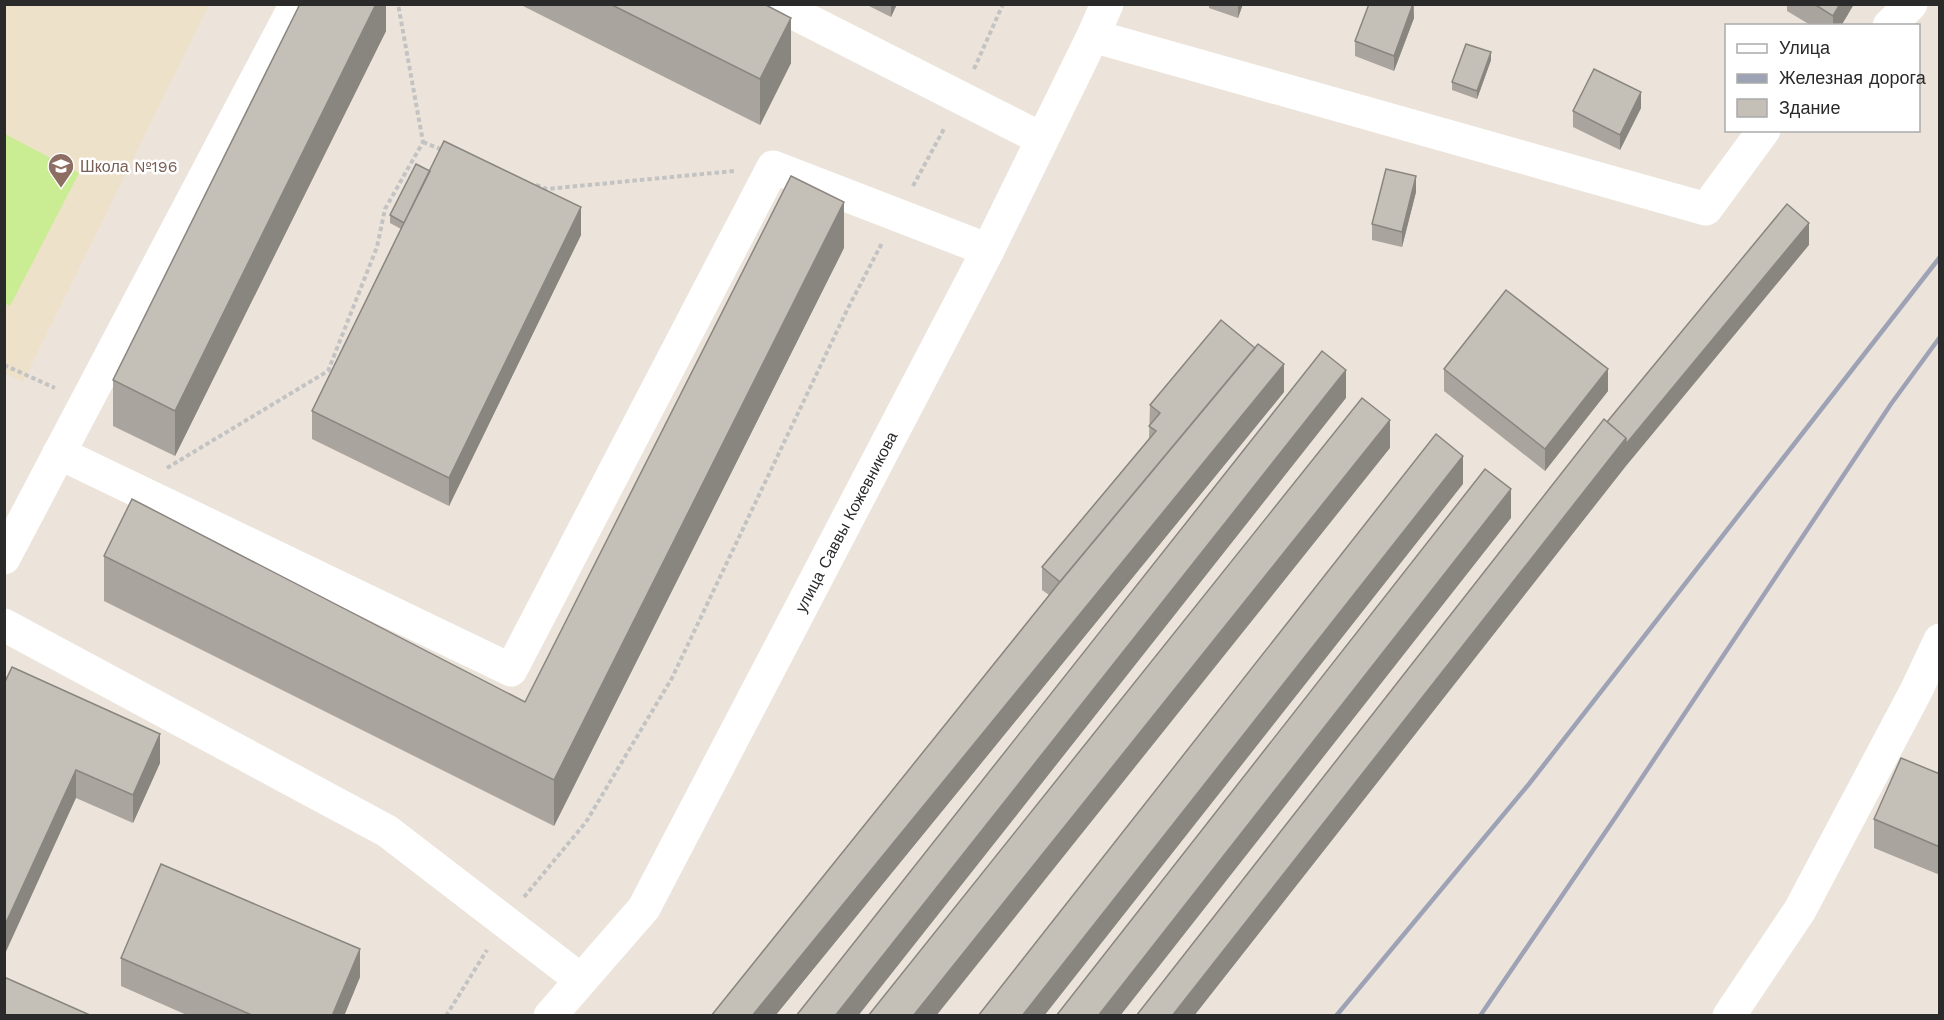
<svg xmlns="http://www.w3.org/2000/svg" width="1944" height="1020" viewBox="0 0 1944 1020" font-family="'Work Sans',sans-serif">
<style>
.education{fill:#eee1ca}
.pitch{fill:#caec92}
.lines{fill:none;stroke-linecap:round;stroke-linejoin:round}
.path{stroke:#c3c3c3;stroke-width:4;stroke-dasharray:4.5 3;stroke-linecap:butt}
.minor{stroke:#fff;stroke-width:33}
.rail{stroke:#9ea2b5;stroke-width:4.5}
.wall{fill:#a9a49d}
.shaded-wall{fill:#898680}
.building{fill:#c4bfb7;stroke:#898680;stroke-width:1.5}
.labels{text-anchor:middle;stroke-width:5;stroke-linejoin:round;paint-order:stroke}
.education-label{font-size:16px;fill:#785e54;stroke:#fff;text-anchor:start}
.street-label{font-size:16px;fill:#2a2a2a;stroke:#fff}
</style>
<rect width="100%" height="100%" fill="#ece4db"/>
<path class="education" d="M5,5H209L23,382L5,373Z"/>
<path class="pitch" d="M5,134L79,173L10,306L4,303Z"/>
<g class="lines">
<path class="path" d="M974,69L1003,4
M423,142L445,151
M536,185L547,189L734,171
M913,186L945,127
M4,365L55,388
M167,468L328,371L377,247L385,209L423,142L398,4
M524,897L586,822L672,678L847,310L882,243
M446,1016L487,950"/>
<g class="minor">
<path d="M776,4L1042,139"/>
<path d="M1889,26L1911,4"/>
<path d="M1093,36L1706,209L1764,130"/>
<path d="M59,453L511,670L773,167L988,250"/>
<path d="M4,558L296,4"/>
<path d="M4,625L387,831L581,980"/>
<path id="s1" d="M550,1016L644,908L988,250L1093,36L1107,4"/>
<path d="M1729,1016L1800,910L1916,691L1940,640"/>
</g>
<path class="rail" d="M1336,1016L1529,784L1940,257
M1480,1016L1617,815L1891,404L1940,337"/>
</g>
<path class="wall" d="M386,4V31L175,456L113,426V380Z
M519,4H764L791,63L760,125Z
M865,4H897L891,17Z
M1209,4H1243L1238,18L1209,8Z
M1414,4V18L1394,71L1355,56V41Z
M1787,4H1854L1841,26H1812L1787,11Z
M1491,60L1477,99L1452,90V82Z
M1641,108L1620,150L1573,127V111Z
M430,171L581,235L449,506L312,439V411L401,229L390,223V215Z
M1416,192L1402,247L1372,240V224Z
M844,248L554,826L104,601V556L525,702Z
M1444,369L1608,391L1545,471L1444,391Z
M1284,392L775,1016H711L1049,595L1042,590V567L1149,438L1150,405Z
M4,684L160,763L133,823L76,798Z
M1940,774V875L1874,848V819Z
M121,958L360,977L344,1016H189L121,986Z"/>
<path class="shaded-wall" d="M376,4H386V31L175,456V411Z
M891,4H897L891,17Z
M1238,4H1243L1238,18Z
M1413,4L1414,18L1394,71V56Z
M1840,4H1854L1841,26H1833V16Z
M791,18V63L760,125V79Z
M1491,52V60L1477,99V91Z
M1641,92V108L1620,150V135Z
M1416,176V192L1402,247V232Z
M844,202V248L554,826V780Z
M581,207V235L449,506V478Z
M1809,223V245L1626,466L1194,1016H1172L1626,438Z
M1284,364V392L775,1016H752Z
M1608,369V391L1545,471V449Z
M1346,370V398L858,1016H835Z
M1390,420V448L936,1016H913Z
M1463,456V484L1044,1016H1022Z
M1511,489V518L1120,1016H1098Z
M160,734V763L133,823V795Z
M76,770V798L4,956V927Z
M360,949V977L344,1016H332Z"/>
<path class="building" d="M300,4H376L175,411L113,380Z
M610,4H764L791,18L760,79Z
M1369,4H1413L1394,56L1355,41Z
M1814,4H1840L1833,16Z
M1466,44L1491,52L1477,91L1452,82Z
M1594,69L1641,92L1620,135L1573,111Z
M444,141L581,207L449,478L312,411Z
M416,164L430,171L404,223L390,215Z
M1386,169L1416,176L1402,232L1372,224Z
M791,176L844,202L554,780L104,556L132,499L525,702Z
M1787,204L1809,223L1626,444V438L1607,422Z
M1506,290L1608,369L1545,449L1444,369Z
M1221,320L1255,348L1060,582L1042,567L1156,431L1149,426L1160,413L1150,405Z
M1258,344L1284,364L752,1016H711L1063,578Z
M1322,351L1346,370L835,1016H796Z
M1362,398L1390,420L913,1016H868Z
M1604,419L1626,438L1172,1016H1136Z
M1436,434L1463,456L1022,1016H978Z
M1485,469L1511,489L1098,1016H1056Z
M12,667L160,734L133,795L76,770L4,927V684Z
M1901,758L1940,774V847L1874,819Z
M161,864L360,949L332,1016H254L121,958Z
M4,977L92,1016H4Z"/>
<defs>
<g id="school-pin" transform="scale(1.35)"><path d="M0 17L-7.5 6A9.5 9.5 0 1 1 7.5 6Z" fill="#8d6e63" stroke="#fff"/><path d="M0-5L7-2L0 1L-7-2ZM-4 1L0 2.5L4 1V4Q0 6-4 4Z" fill="#fff"/></g>
</defs>
<g fill-rule="evenodd">
<use href="#school-pin" x="61" y="166"/>
</g>
<g class="labels">
<g class="education-label">
<text x="80" y="172">Школа №196</text>
</g>
<g class="street-label">
<text dy="6" stroke="none"><textPath href="#s1" startOffset="579">улица Саввы Кожевникова</textPath></text>
</g>
</g>
<rect width="1944" height="1020" fill="none" stroke="#2a2a2a" stroke-width="12"/>
<rect x="1725" y="24" width="195" height="108" fill="#ffffff" stroke="#aaaaaa" stroke-width="1.5"/>
<rect x="1737" y="44" width="30" height="9" fill="#ffffff" stroke="#aaaaaa" stroke-width="1.5"/>
<text x="1779" y="54" font-size="18" fill="#2a2a2a">Улица</text>
<rect x="1737" y="74" width="30" height="9" fill="#9ea2b5" stroke="#aaaaaa" stroke-width="1.5"/>
<text x="1779" y="84" font-size="18" fill="#2a2a2a">Железная дорога</text>
<rect x="1737" y="99" width="30" height="18" fill="#c4bfb7" stroke="#aaaaaa" stroke-width="1.5"/>
<text x="1779" y="114" font-size="18" fill="#2a2a2a">Здание</text>
</svg>
